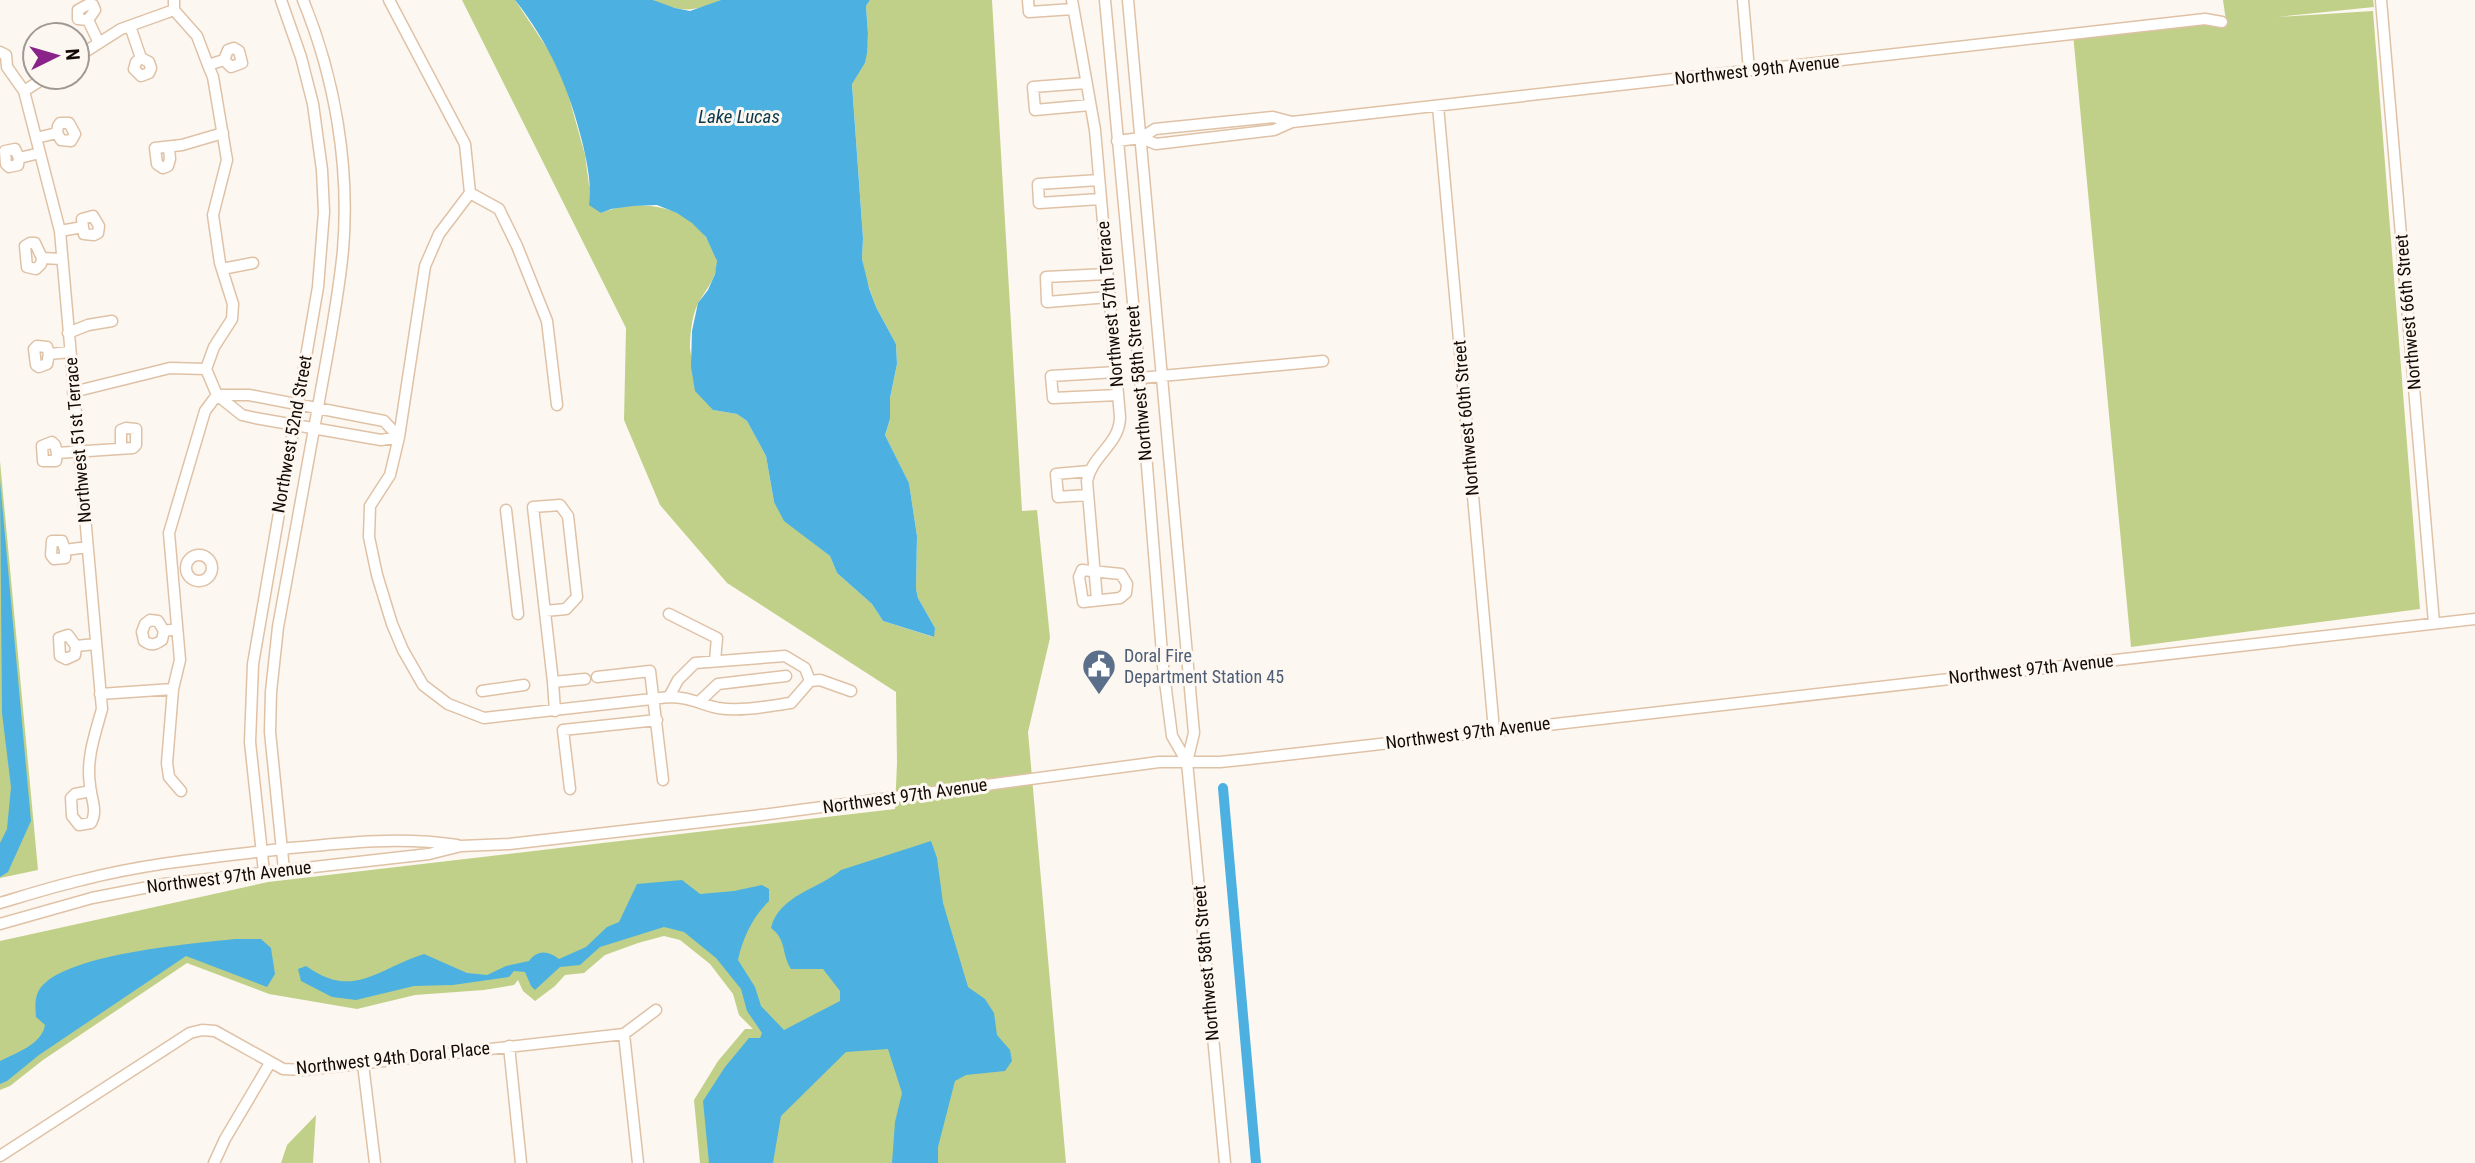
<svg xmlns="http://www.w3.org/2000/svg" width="2475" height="1163" viewBox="0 0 2475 1163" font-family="'Roboto Condensed',sans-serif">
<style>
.green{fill:#c1d088}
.water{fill:#4cb1e0}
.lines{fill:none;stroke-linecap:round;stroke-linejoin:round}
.canal{stroke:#4cb1e0;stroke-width:10}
.minor-casing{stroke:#dfc2a6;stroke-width:13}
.minor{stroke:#fff;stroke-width:10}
.labels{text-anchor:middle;stroke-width:6;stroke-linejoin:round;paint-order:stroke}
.street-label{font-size:18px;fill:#140a03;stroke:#fdf7f1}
.service-label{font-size:18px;fill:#4e5e75;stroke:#fdf7f1;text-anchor:start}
.water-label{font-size:19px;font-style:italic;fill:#09374a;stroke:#fdf7f1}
</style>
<rect width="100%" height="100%" fill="#fdf7f1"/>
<path class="green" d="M462,0H515L549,51L565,83L585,155L589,185L601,213C637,198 691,204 709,243C712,250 717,257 717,263C716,279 706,289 699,302C692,313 690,336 690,349C692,366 706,393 713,410L737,414L747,421L766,456L774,502L803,535L830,556L837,573L872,604L883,621L933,637L935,628L918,598L916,589L917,536L909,483L885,435L890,419V398L897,364L896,344L876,307L865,276L862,259L863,238L852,83L865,63L868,35L866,6L870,0H992L1022,511L1037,510L1050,638L1028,732L1066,1163H700L694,1100L718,1061L745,1029H753L739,1015L733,994L710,964L680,940L664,936L638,943L605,955L584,973L565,975L555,986L535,1001L523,991L518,980L514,985L484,990L415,995L357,1009L269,994L187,963L43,1060L10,1086L0,1090V941L268,882L895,809L897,763L896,692L727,583L660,505L624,420L626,328Z
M653,0H721C694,12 680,13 653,0Z
M2223,0H2373L2374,7L2277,17L2373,11L2420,609L2131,647L2073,34L2226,21Z
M0,461L38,870L0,878Z
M316,1115L313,1163H281L287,1145Z"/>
<path class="water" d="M515,0H653L675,8L690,11L721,0H870L866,6L868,34L867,53L865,63L852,84L863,238L862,259L869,288L876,307L896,344L897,364L890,398V419L885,435L909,483L917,536L916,589L918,598L935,628L934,637L883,621L872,604L837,573L830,556L784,521L774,502L766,456L747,421L737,414L713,410L695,391L691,367L692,331L698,303L708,290L715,274L717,261L706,237L692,223L677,213L657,205L633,206L611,209L601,213L589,205C592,185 587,162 582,141C569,88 549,43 515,0Z
M0,481L31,821L8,872L0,877V843L7,829L11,787L2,713Z
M931,841L937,858L943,903L968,987L985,999L994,1013L997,1035L1010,1050L1012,1061L1005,1071L966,1075L955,1081L938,1147V1163H892L895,1122L902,1093L888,1049L846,1052L781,1116L773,1163H709L703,1101L725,1067L749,1038H760L762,1033L747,1011L741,989L716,958L684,932L664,927L600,947L580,965L560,967L535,990L531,986L525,972L514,971L509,977L453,985L414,986L356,1000L332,997L301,981L298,969L306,966C353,1000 377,969 424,954L467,973L487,975L506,966L529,961C537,950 548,950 559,959L586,947L607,927L619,922L637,884L682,880L700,894L734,891L762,885L769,889V901C753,917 743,937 738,960L755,987L761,1006L784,1030L840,1001V991L823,969H791C781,953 787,940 771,928C779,895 819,889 841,870Z
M235,939H261L271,948L275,974L267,987L186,956L39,1055L7,1081L0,1084V1061C16,1053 42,1044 45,1025L36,1017C35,1005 34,992 45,983C79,953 188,944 235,939Z"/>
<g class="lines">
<path class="canal" d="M1223,788L1256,1163"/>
<g class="minor-casing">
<path id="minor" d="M174,0V10L197,36L208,65L213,77L227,160L213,215L220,263L233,304L232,319L214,347L206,369L217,395L205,411L169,533L180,660L173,689L167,763L169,777L181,791
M389,0L465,144L470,193L439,234L425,266L399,437L390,475L370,506L369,537L377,575L392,624L403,650L423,685L448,704L484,718L669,697C691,697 699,704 718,708C741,712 768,706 791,703L810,681
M1028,0L1029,12L1073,9
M1072,0L1095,130L1120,417C1120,444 1092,455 1087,481L1097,600
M1105,0L1140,378L1163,666L1172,736L1187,762
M1128,0L1194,733L1187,762L1225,1163
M1743,0L1749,70
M2381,0L2434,623
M88,20L78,19V10L87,5H93L95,10L88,20L99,43
M130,26L141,58L136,62L134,69L141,76L149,73L151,68L149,62L141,58
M0,52L6,55L7,67L24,91L60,231L102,709C95,734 86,759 90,785C91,799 98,810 91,823L79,825L72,816L71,798L75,794L91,791
M77,57L121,29L174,10
M208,65L224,60L228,50L234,48L239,51L242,63L231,67L224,60
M1086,83L1033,87L1035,110L1090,105
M24,91L46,77
M1438,106L1494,730
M36,138L57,133L61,140L71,141L75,134L69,123H60L58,126L57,133
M1141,138L1156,144L1274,130L1292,122L2205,19L2222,22
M1117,141L1141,138L1155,129L1273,117L1292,122
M169,148L170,159L168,166L163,168L157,164L155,148L182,145L223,133
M19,158L15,149L5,151L6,164L9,167L18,165L19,158L40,153
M1099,180L1038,184L1039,203L1100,199
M470,193L499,209L517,246L547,321L557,405
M60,231L83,227L84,234L94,235L98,233L99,226L93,216L82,219L83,227
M42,258L35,243H30L25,246L27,267L36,269L41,264L42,258L62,259
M222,269L253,263
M1107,274L1046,277L1047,302L1109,297
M68,333L88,325L112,321
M49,354L47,347L37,346L34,349L36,365L39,367L47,364L49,354L70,352
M1116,372L1051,376L1053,398L1118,395
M1140,378L1323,361
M73,392L170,368L206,369
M217,395H249L384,421L399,437
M217,395L242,415L255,418L381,440L399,437
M57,453L55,445L52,442L42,446L43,461H56L57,453L133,448L136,445V429L126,428L121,430V449
M1087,495L1058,497L1056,474L1089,471
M506,510L518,614
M65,550L62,541H52L51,555L54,559L65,558V550L87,547
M186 568a13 13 0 1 1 26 0a13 13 0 1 1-26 0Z
M1082,570L1121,574L1127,584L1126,593L1120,598L1083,602L1079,577Z
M545,611L566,609L577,597L568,516L560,505L533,507L553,682L585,679
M669,614L717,638L715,661
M164,631L162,640C155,645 151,646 144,641L142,632L145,624L150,620L158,621L164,631L177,629
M76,646L68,635L59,638L60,656L66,659L75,655L76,646L96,644
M597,677L650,671L663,780
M553,682L555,711
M482,691L524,685
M100,694L173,689
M669,697L678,680L695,663L785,656L805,668L810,681L820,680L851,691
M700,701L718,684L786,676
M570,789L563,730L657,720
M284,870L270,732L271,692L278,627C291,554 304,481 318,407C327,355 338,303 343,250C350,166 335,78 303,0
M264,872L250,742L253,664L318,287L324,212L322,170L313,104L301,57L281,0
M0,903C27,895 55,886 82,880C147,863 215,857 282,849C341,843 399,836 457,845
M0,924L92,898L164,884L429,854L461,846L509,844L754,816L1159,762H1220L1249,759L2475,619
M624,1034L638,1163
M509,1046L521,1163
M363,1064L375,1163
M0,1156L190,1033L202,1030L215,1031L283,1069L304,1070L624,1034L656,1010
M214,1163L225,1139L270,1063"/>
</g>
<use href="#minor" class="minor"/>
</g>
<defs>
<g id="civic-pin" transform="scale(1.75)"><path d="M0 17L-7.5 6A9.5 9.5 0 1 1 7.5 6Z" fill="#5c6f8a" stroke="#fdf7f1"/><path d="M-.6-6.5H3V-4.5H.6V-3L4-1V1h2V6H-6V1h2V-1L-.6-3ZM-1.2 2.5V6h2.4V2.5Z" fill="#fff"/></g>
</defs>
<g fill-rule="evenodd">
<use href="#civic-pin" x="1099" y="666"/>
</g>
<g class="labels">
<g class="street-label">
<text transform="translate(1757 70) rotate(-6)" y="6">Northwest 99th Avenue</text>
<text transform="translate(1110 304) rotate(-95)" y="6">Northwest 57th Terrace</text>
<text transform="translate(2408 312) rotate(-95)" y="6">Northwest 66th Street</text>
<text transform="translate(1139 383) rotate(-95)" y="6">Northwest 58th Street</text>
<text transform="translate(1466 418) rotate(-95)" y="6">Northwest 60th Street</text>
<text transform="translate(292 434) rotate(-80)" y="6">Northwest 52nd Street</text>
<text transform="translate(78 440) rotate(-95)" y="6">Northwest 51st Terrace</text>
<text transform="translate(2031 669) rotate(-6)" y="6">Northwest 97th Avenue</text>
<text transform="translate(1468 733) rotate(-7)" y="6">Northwest 97th Avenue</text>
<text transform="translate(905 796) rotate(-8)" y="6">Northwest 97th Avenue</text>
<text transform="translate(229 877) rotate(-7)" y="6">Northwest 97th Avenue</text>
<text transform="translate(1206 963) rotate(-95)" y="6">Northwest 58th Street</text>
<text transform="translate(393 1058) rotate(-6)" y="6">Northwest 94th Doral Place</text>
</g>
<g class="service-label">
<text x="1124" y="662">Doral Fire<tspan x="1124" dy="21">Department Station 45</tspan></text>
</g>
<g class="water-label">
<text x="739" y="123">Lake Lucas</text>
</g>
</g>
<g transform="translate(56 56) rotate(85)"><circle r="33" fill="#fdf7f1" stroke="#a09892" stroke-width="2"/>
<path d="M0-5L12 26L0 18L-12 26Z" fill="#892289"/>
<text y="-10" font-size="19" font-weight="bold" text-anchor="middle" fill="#140a03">N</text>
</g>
</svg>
